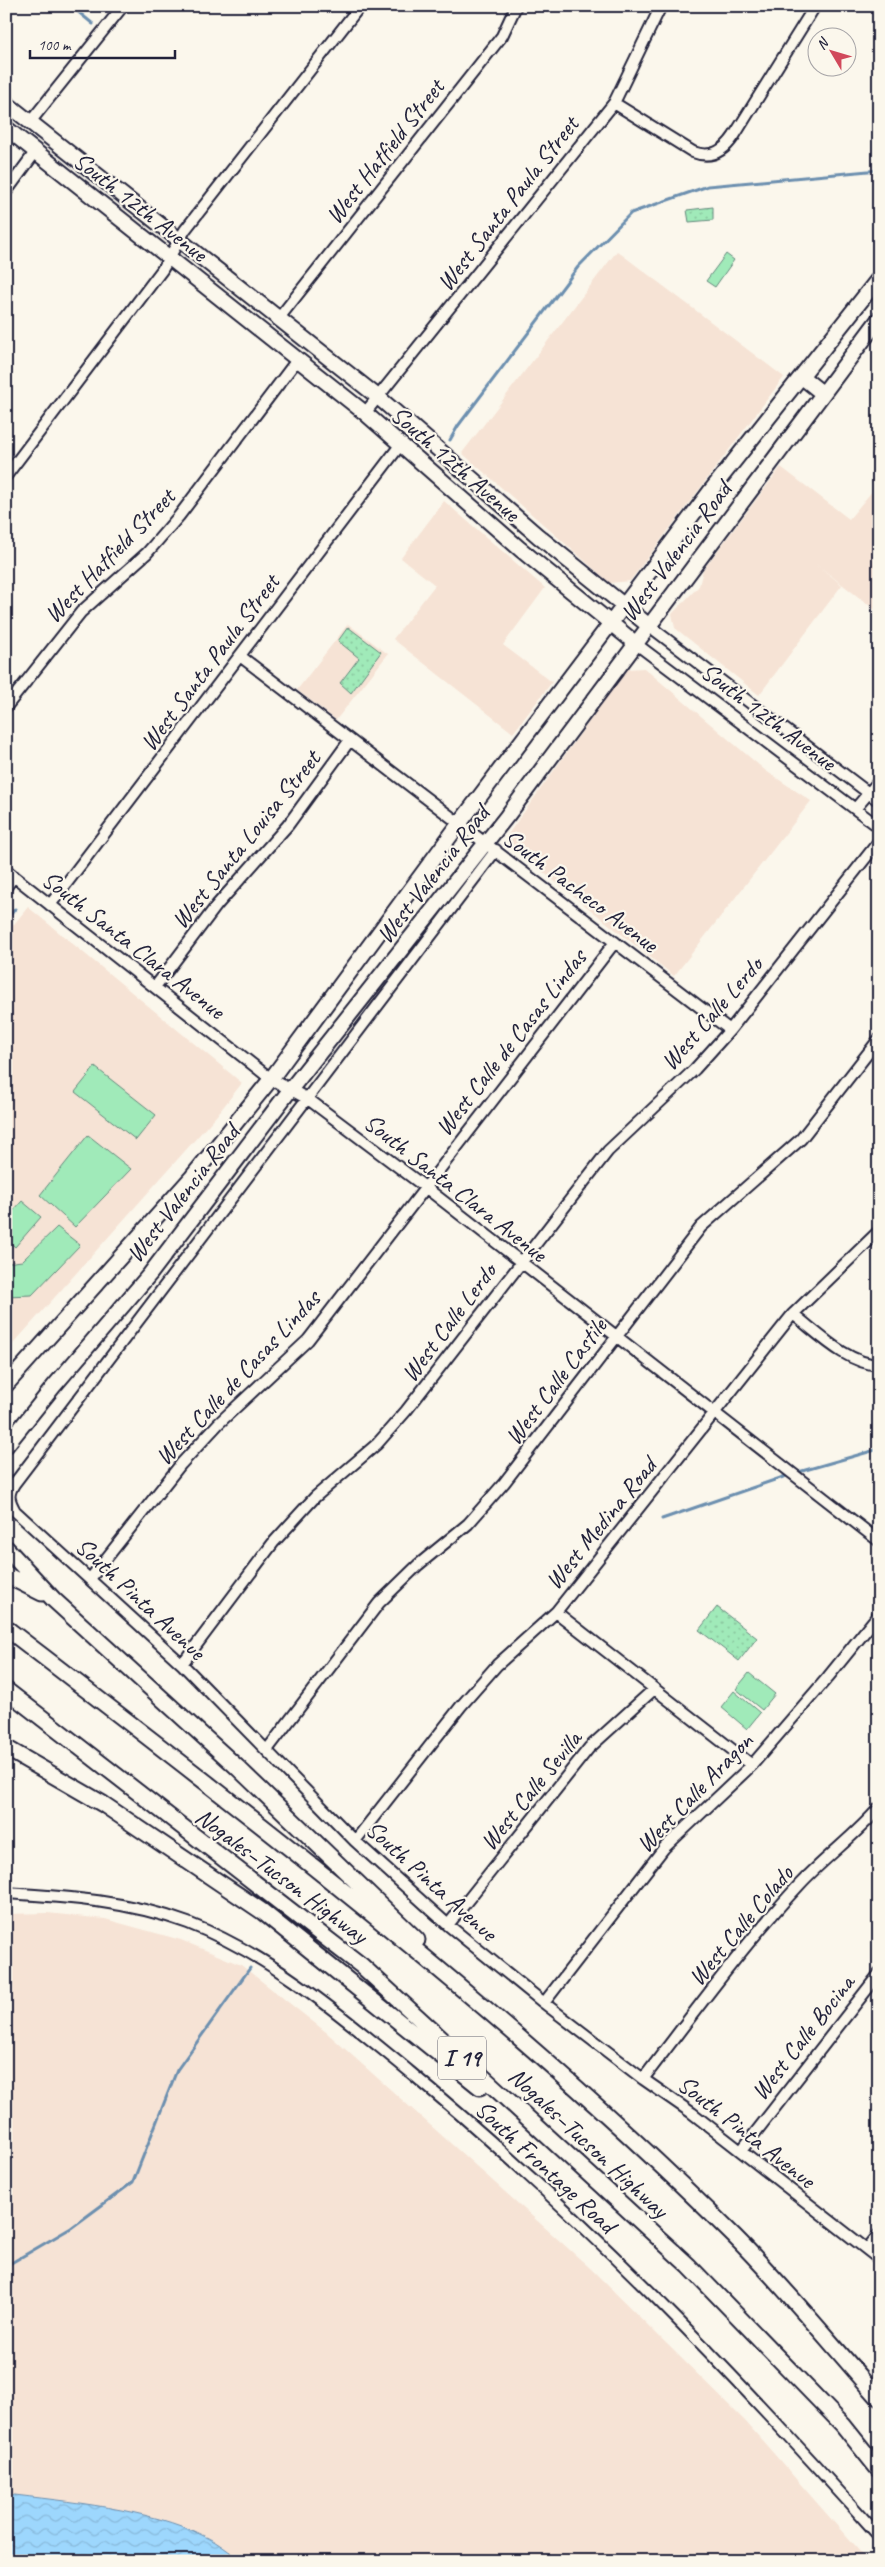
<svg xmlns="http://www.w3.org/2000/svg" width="885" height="2567" viewBox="0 0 885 2567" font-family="Caveat,sans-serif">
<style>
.built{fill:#f6e3d5}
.green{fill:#a0eab9;stroke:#61867a}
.park{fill:url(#park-dots);stroke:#61867a}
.water{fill:url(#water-waves);stroke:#6c8faf}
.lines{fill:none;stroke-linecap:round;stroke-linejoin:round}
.stream{stroke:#6c8faf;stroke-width:3}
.minor-casing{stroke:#22223b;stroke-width:14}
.major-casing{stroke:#22223b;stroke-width:18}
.highway-casing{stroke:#22223b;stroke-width:19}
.minor{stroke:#fbf7ec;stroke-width:10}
.major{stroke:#fbf7ec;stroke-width:14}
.highway{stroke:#fbf7ec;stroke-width:15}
.labels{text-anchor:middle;stroke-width:4.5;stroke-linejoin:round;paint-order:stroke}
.shield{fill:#fbf7ec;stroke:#636270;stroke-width:1}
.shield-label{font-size:24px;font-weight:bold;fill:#22223b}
.street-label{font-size:25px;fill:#22223b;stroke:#fbf7ec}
</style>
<defs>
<pattern id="park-dots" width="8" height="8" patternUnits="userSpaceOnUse" patternTransform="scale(1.25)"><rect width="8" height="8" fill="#a0eab9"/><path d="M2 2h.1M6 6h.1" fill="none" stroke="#8ac8a0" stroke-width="1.8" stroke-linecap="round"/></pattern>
<pattern id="water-waves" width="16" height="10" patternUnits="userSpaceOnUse" patternTransform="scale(1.25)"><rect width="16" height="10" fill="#9dd7fd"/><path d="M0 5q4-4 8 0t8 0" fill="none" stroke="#87b8da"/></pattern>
</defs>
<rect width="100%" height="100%" fill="#fbf7ec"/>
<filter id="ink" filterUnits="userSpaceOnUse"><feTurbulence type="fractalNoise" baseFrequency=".02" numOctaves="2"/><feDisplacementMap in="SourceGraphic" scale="10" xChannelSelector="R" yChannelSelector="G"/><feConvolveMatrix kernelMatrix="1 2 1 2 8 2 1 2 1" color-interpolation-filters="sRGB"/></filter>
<g filter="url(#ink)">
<path class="built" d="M617,251L784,377L630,581L610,583L462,453Z
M781,467L849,519L879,483V613L816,564L842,585L759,695L675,628L672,614L699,586L703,570Z
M444,501L545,588L503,645L552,682L513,733L393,639L435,585L401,558Z
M348,624L388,654L336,720L297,690Z
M644,668L766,771L811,801L674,976L509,845L506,837L627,669Z
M28,907L242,1083L217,1115L6,1352V934Z
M47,1913L105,1919L181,1940L241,1965L326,2032L590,2268L745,2421L868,2561H6V1914Z"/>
<path class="green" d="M726,254L734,260L715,287L706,281Z
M95,1067L156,1115L136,1140L75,1092Z
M88,1135L131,1169L75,1227L40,1195Z
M22,1201L41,1217L15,1247L6,1239V1219Z
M57,1227L80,1245L32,1295L6,1296V1263L22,1261Z
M749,1673L775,1694L762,1710L736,1689Z
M734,1691L760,1713L747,1729L721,1707Z"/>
<path class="park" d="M713,207V220L689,222L687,210Z
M348,627L381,652L351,693L340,683L359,658L338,641Z
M717,1607L757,1638L739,1661L699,1630Z"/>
<path class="water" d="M6,2494C65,2501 152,2509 204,2536C218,2542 230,2553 243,2561H6Z"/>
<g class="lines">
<path class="stream" d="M71,6L93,24
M450,440L458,426L578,267L631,213L708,186L879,170
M6,920L15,909
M795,1473L879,1449
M662,1519L789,1475
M6,2266L71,2228L133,2182L177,2070L250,1968"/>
<g class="minor-casing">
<path id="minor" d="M614,103L693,152C711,159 724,151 734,136L815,6
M31,121L123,6
M6,192L36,151
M279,318L502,36L516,6
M365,413L614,103L661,6
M6,476L162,270L185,230L360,6
M648,625L879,801
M635,643L879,827
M240,656L730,1030
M6,707L81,612L147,553L179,516L297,360
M855,809L879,781
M496,850L14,1484C7,1495 9,1500 15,1511L182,1664L355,1841L448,1925L544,2003L643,2079L692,2113L879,2259
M6,870L271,1079L308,1099L425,1187L879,1541
M6,887L14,876
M50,905L401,444
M155,987L217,905L288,825L350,740
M793,1314C818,1333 846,1363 879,1365
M90,1579L181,1464L219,1423L308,1340L615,942
M556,1612L752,1765
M182,1664L273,1543L315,1497L377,1444L406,1411L608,1151L695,1069L730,1030L879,841
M267,1750L379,1603L418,1565L468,1524L504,1483L701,1227L801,1139L879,1039
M355,1841L461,1706L497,1665L556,1612L792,1315L879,1231
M6,1893C68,1897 129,1901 188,1923C271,1955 342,2016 410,2072C579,2212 733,2372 879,2536
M448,1925L589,1748L653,1690
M544,2003L664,1848L752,1765L828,1677L879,1614
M643,2079C694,2013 743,1945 800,1884C825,1857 855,1836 879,1808
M741,2151L879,1974
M867,2249L879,2234"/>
</g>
<g class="major-casing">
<path id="major" d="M6,103L378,397L538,536L648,625
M6,128L365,413L520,549L635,643
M802,377L822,393
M6,1385L192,1177L271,1079L459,824L712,489L879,278
M6,1446L54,1386L150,1274L290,1090L507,816L879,319"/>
</g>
<g class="highway-casing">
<path id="highway" d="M6,1548L54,1600L237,1767L417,1940
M6,1575L42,1593
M6,1628C257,1821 510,2013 734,2236C785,2287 831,2344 879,2398
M6,1690L362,1966L689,2266L843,2425L879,2470
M6,1748L103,1804L263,1912L480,2087"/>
</g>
<use href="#minor" class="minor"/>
<use href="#major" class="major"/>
<use href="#highway" class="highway"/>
</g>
</g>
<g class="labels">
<rect class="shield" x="438" y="2036.5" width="48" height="43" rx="4"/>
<g class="shield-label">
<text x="462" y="2066">I 19</text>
</g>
<g class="street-label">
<text transform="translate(384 151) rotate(-52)" y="9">West Hatfield Street</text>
<text transform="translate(507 203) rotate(-52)" y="9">West Santa Paula Street</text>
<text transform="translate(141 206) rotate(38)" y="9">South 12th Avenue</text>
<text transform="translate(456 463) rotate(41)" y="9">South 12th Avenue</text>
<text transform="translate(675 551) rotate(-53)" y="9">West Valencia Road</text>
<text transform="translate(109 555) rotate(-46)" y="9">West Hatfield Street</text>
<text transform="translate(209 662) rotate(-53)" y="9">West Santa Paula Street</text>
<text transform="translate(769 716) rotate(37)" y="9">South 12th Avenue</text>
<text transform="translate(245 839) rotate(-51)" y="9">West Santa Louisa Street</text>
<text transform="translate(432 874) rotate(-52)" y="9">West Valencia Road</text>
<text transform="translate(581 890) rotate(37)" y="9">South Pacheco Avenue</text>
<text transform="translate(134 944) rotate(38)" y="9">South Santa Clara Avenue</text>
<text transform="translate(711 1013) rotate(-49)" y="9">West Calle Lerdo</text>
<text transform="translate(510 1042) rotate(-52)" y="9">West Calle de Casas Lindas</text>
<text transform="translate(456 1187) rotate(38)" y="9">South Santa Clara Avenue</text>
<text transform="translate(182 1193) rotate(-52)" y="9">West Valencia Road</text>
<text transform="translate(448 1322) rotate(-53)" y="9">West Calle Lerdo</text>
<text transform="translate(237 1377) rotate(-47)" y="9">West Calle de Casas Lindas</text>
<text transform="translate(555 1381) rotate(-53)" y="9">West Calle Castile</text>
<text transform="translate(600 1523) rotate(-51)" y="9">West Medina Road</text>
<text transform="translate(141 1598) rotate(43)" y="9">South Pinta Avenue</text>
<text transform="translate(530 1790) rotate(-51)" y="9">West Calle Sevilla</text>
<text transform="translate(694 1792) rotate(-46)" y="9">West Calle Aragon</text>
<text transform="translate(282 1875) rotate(37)" y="9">Nogales–Tucson Highway</text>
<text transform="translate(432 1880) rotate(42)" y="9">South Pinta Avenue</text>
<text transform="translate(740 1925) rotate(-50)" y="9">West Calle Colado</text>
<text transform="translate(802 2037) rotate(-52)" y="9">West Calle Bocina</text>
<text transform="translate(747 2131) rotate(38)" y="9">South Pinta Avenue</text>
<text transform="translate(589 2142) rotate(43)" y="9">Nogales–Tucson Highway</text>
<text transform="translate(546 2166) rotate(43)" y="9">South Frontage Road</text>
</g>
</g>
<rect width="885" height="2567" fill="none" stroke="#fbf7ec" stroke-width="25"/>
<rect x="12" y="12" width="860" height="2542" fill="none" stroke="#22223b" stroke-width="2" filter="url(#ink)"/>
<g transform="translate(832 52) rotate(308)"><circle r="24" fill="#fbf7ec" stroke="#a4a2a5"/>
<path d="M0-4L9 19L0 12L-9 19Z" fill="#d1495b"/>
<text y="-8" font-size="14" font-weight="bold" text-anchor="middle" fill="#22223b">N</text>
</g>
<path d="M30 50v8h145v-8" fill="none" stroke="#22223b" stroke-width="2.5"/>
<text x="38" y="50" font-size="15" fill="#22223b" stroke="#fbf7ec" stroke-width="4" paint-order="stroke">100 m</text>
</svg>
